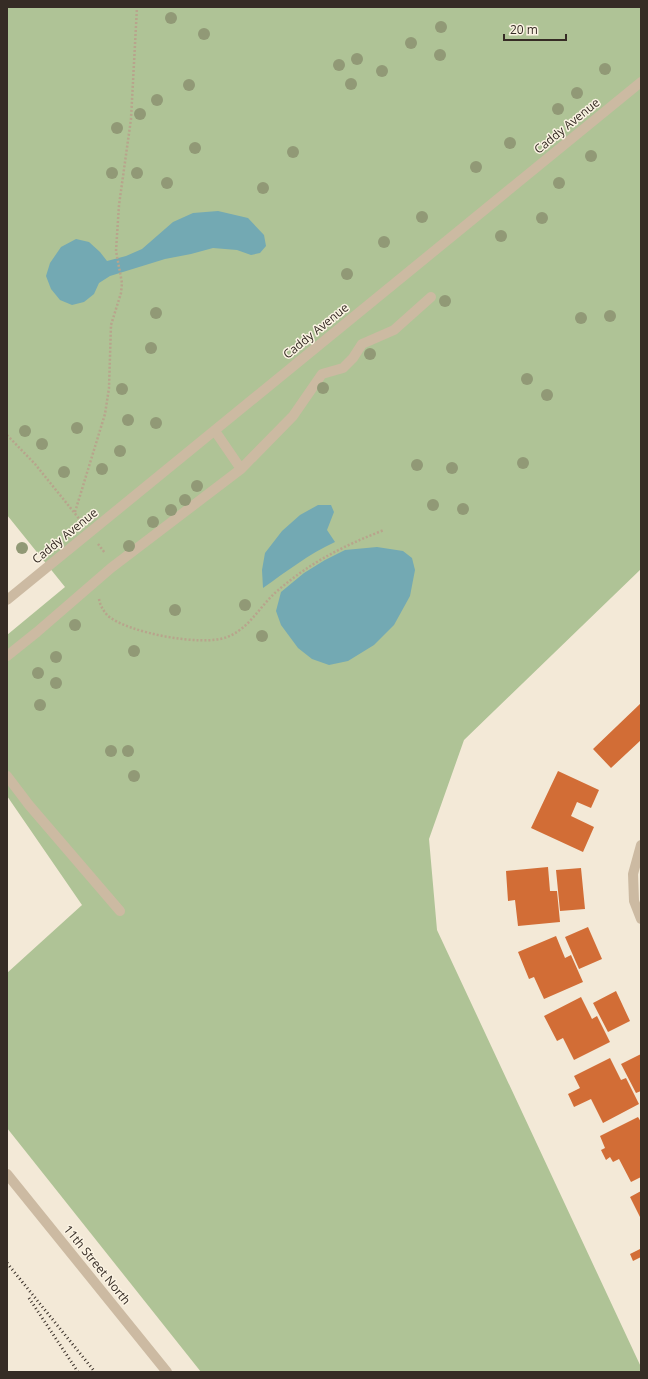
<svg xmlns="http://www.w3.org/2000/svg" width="648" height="1379" viewBox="0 0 648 1379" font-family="'Open Sans',sans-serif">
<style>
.green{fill:#afc396}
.water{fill:#73a9b3}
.building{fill:#d26d36}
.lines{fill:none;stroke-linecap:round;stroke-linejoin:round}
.path{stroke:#b8a48c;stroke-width:2.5;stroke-dasharray:2 2;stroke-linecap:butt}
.minor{stroke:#ccbaa2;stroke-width:10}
.rail{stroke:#362c25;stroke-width:3;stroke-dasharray:1 3;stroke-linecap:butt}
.tree{fill:#919976}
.labels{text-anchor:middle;stroke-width:3;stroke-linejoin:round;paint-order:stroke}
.street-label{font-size:12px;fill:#362c25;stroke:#fbf3e3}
</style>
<rect width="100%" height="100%" fill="#f3e9d7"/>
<path class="green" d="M7,7H641V569L464,740L429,839L437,930L641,1367V1372H201L7,1128V973L82,905L7,796V635L65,587L7,515Z"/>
<path class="water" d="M218,211L248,218L264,235L266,246L260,253L251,255L237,250L213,248L191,254L165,259L110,276L99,283L94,294L84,302L72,305L60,300L51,289L46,276L50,263L61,247L76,239L89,242L100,252L107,261L126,256L142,249L173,222L193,213Z
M318,505H331L334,512L327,530L335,542C309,554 287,571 263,588L262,570L265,553L282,531L300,515Z
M377,547L403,551L412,558L415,570L410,596L394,625L374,645L348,661L329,665L312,659L298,648L281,625L276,611L281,592L304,573L325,560L345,550Z"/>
<path class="building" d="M641,703V740L611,768L593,749Z
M558,771L599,790L591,808L577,802L571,816L594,827L583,852L531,828Z
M548,867L550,891H557L560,922L518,926L515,900L508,901L506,871Z
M581,868L585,909L560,911L556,870Z
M588,927L602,959L579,969L565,937Z
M556,936L565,958L571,955L583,982L544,999L534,977L529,979L518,952Z
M616,991L630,1021L608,1032L593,1003Z
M581,997L592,1019L597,1016L610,1042L574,1060L563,1038L557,1041L544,1016Z
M641,1054V1091L636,1093L621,1064Z
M610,1058L621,1080L626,1078L639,1104L603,1123L591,1099L574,1107L568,1094L580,1088L574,1076Z
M638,1117L641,1122V1177L631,1182L619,1159L613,1162L610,1157L606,1160L601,1150L605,1148L600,1136Z
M641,1191V1219L630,1197Z
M640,1249L641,1257L633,1261L630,1254Z"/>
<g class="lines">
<path class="path" d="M7,435L35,464L81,521
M75,512L105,414L109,388L111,325L121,293L122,283L116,251L119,205L131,119L137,7
M98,544L105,553
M99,599C100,605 103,610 107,615C127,633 203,647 227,637C249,629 260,606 276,592C309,563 343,546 384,530"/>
<path class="minor" d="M215,431L241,469
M7,600L641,82
M7,656L37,632L111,568L241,469L293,416L322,374L343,368L353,358L362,344L394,330L431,297
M7,776L29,805L120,911
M641,845L633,874L634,901L641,919
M7,1174L167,1372"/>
<path class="rail" d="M7,1263L95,1372
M29,1298L78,1372"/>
</g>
<g class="tree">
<circle cx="171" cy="18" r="6"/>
<circle cx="441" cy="27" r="6"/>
<circle cx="204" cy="34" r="6"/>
<circle cx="411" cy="43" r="6"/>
<circle cx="440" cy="55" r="6"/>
<circle cx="357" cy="59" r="6"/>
<circle cx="339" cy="65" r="6"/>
<circle cx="605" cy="69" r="6"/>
<circle cx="382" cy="71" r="6"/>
<circle cx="351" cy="84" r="6"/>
<circle cx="189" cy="85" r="6"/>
<circle cx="577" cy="93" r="6"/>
<circle cx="157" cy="100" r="6"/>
<circle cx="558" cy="109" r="6"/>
<circle cx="140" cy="114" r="6"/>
<circle cx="117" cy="128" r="6"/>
<circle cx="510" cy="143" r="6"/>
<circle cx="195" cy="148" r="6"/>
<circle cx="293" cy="152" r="6"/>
<circle cx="591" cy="156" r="6"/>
<circle cx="476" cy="167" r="6"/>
<circle cx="112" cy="173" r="6"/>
<circle cx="137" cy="173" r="6"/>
<circle cx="167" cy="183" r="6"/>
<circle cx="559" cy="183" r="6"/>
<circle cx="263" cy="188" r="6"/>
<circle cx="422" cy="217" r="6"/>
<circle cx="542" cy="218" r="6"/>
<circle cx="501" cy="236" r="6"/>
<circle cx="384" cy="242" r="6"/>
<circle cx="347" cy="274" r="6"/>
<circle cx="445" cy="301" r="6"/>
<circle cx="156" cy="313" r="6"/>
<circle cx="610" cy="316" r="6"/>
<circle cx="581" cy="318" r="6"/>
<circle cx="151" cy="348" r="6"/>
<circle cx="370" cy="354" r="6"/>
<circle cx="527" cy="379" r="6"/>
<circle cx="323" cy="388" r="6"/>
<circle cx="122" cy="389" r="6"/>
<circle cx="547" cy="395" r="6"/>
<circle cx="128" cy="420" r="6"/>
<circle cx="156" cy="423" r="6"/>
<circle cx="77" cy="428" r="6"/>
<circle cx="25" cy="431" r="6"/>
<circle cx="42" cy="444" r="6"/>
<circle cx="120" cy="451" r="6"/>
<circle cx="523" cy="463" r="6"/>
<circle cx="417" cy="465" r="6"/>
<circle cx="452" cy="468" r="6"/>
<circle cx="102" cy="469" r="6"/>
<circle cx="64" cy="472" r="6"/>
<circle cx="197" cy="486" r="6"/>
<circle cx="185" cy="500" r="6"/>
<circle cx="433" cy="505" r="6"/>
<circle cx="463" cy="509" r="6"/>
<circle cx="171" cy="510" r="6"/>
<circle cx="153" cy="522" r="6"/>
<circle cx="129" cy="546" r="6"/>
<circle cx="22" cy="548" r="6"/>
<circle cx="245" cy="605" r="6"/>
<circle cx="175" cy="610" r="6"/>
<circle cx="75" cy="625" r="6"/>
<circle cx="262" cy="636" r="6"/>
<circle cx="134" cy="651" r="6"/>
<circle cx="56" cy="657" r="6"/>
<circle cx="38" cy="673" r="6"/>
<circle cx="56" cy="683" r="6"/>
<circle cx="40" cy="705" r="6"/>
<circle cx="111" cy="751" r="6"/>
<circle cx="128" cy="751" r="6"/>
<circle cx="134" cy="776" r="6"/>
</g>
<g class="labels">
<g class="street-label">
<text transform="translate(567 126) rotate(-39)" y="4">Caddy Avenue</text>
<text transform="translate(316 331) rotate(-39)" y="4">Caddy Avenue</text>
<text transform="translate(65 536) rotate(-39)" y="4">Caddy Avenue</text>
<text transform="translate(97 1265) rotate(51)" y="4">11th Street North</text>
</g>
</g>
<rect width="648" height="1379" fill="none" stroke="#362c25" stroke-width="16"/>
<path d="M504 34v6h62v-6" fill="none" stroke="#362c25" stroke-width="2"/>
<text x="510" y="34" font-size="12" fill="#362c25" stroke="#fbf3e3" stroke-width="3" paint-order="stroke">20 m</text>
</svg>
